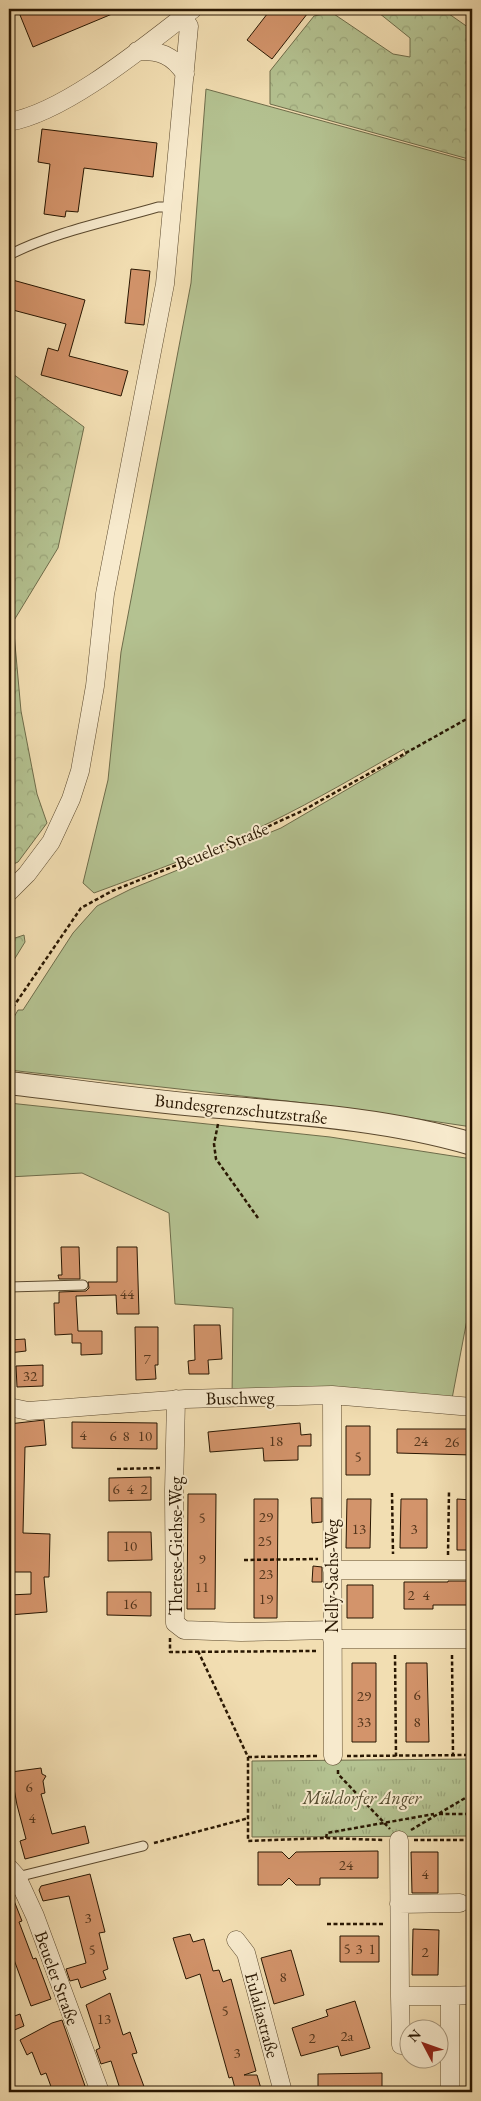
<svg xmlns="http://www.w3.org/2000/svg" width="481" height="2101" viewBox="0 0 481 2101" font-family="'EB Garamond',serif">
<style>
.grass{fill:#b4c291;stroke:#6e6c4a}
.forest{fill:url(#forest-crowns);stroke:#6e6c4a}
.park{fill:url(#park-tufts);stroke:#6e6c4a}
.building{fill:#d3946b;stroke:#291702}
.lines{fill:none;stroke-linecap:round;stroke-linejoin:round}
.service-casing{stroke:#5b492e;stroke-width:11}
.minor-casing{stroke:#5b492e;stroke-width:19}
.tertiary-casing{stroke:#5b492e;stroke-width:24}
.path{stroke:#291702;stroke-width:2.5;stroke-dasharray:4 2.5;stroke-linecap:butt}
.service{stroke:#f7eacd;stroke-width:9}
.minor{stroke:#f7eacd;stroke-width:18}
.tertiary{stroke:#f7eacd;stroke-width:22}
.labels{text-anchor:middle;stroke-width:4;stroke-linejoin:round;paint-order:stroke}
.number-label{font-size:15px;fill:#54361c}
.street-label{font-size:18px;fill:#291702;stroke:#f7eacd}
.park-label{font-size:18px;font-style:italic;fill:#534a2d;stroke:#f7eacd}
</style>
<defs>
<pattern id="forest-crowns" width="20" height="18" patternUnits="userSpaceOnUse" patternTransform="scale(1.25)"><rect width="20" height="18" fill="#b4c291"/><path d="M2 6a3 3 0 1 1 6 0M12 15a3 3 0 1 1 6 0" fill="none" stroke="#9ba67b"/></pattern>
<pattern id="park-tufts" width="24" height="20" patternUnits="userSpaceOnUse" patternTransform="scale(1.25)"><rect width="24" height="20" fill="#b4c291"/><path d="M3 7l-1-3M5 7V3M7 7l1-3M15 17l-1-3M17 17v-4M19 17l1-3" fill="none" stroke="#9ba67b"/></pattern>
</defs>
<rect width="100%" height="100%" fill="#f2deb2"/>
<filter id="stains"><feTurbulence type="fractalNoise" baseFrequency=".004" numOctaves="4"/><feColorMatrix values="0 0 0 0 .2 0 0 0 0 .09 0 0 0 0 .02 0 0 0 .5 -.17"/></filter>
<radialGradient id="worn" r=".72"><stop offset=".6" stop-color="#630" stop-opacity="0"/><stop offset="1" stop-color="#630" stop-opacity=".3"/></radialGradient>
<path class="grass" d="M206,89L472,162V1127L331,1106L9,1070V1026L18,1010H23L73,933L97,906L131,889L281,828L406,755L404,749C360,774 316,800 271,822C213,850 153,871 94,893L83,883L108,780L121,652L191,283Z
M9,1103L330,1137L472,1159V1293L451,1404L232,1399L233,1308L175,1304L169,1213L82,1173L9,1177Z"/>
<path class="forest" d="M374,9H442L472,30V160L270,104V71L314,16L331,12L393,54L410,57V38Z
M9,371L84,427L58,548L13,622L21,711L37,794L47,823L18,862L9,866Z
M24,935L25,942L9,968V940Z"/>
<path class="park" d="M472,1759V1836L252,1837V1761Z"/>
<path class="building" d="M36,9H124L33,47L20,15Z
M271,9H311L272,59L247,40Z
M42,129L157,143L153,177L84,168L78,212L66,211L65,217L44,214L50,164L38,162Z
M131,269L150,271L144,325L125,323Z
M9,279L85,300L69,356L128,371L121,396L41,375L48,348L58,351L66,324L9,309Z
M61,1247H79L80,1279H59L58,1275H62Z
M117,1247H137L139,1314H117L116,1295L76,1296L78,1331H102V1354L81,1355V1343H72V1334L55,1335L54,1303H59V1292L86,1291L89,1288L88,1282H117Z
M194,1325H220L222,1359L208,1360L209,1374H189L188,1361L195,1360Z
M135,1327H158V1365H155L156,1379L136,1380Z
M25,1339L26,1351L9,1353V1340Z
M43,1365V1386L17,1387L16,1366Z
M44,1420L46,1445L25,1447L23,1533L50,1534L49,1577H44L47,1612L9,1615V1595L31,1594V1572H9V1424Z
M72,1422L157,1423V1449L72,1448Z
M300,1423L301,1435L311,1434V1446H298V1460L264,1461L263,1448L210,1452L208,1432Z
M346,1426H370V1475H346Z
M397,1429H472V1455L397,1453Z
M151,1477V1500L109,1501V1478Z
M188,1494H216L215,1609H187Z
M311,1498H322V1522L312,1523Z
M254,1499H278L277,1618H254Z
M347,1499H371L370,1548H346Z
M401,1499H427V1548H400Z
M457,1499L472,1500V1550H457Z
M108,1532H151L152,1560L108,1561Z
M313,1566L322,1567V1582H312Z
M448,1581H472V1605H433V1609H404V1582H448Z
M347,1585H373V1618H347Z
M107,1592H151V1616L107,1615Z
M352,1663H376V1742H352Z
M406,1663H427L429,1742H406Z
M41,1768L42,1774L46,1776L43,1781L45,1793L41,1794L52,1834L85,1826L89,1843L25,1859L20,1841L26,1839L17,1805L11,1772Z
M378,1851V1878H320V1885H296L289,1878L282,1885H258V1852H282L289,1859L296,1852Z
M411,1852H438V1893H412Z
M90,1874L105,1932L99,1933L108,1969L103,1971L106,1979L81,1988L78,1979L70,1981L66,1969L86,1963L69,1896L43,1901L39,1890L41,1886Z
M9,1888L22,1921L19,1922L33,1959L36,1958L51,1999L31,2006L13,1957L9,1958Z
M413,1929L439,1930L438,1975H412Z
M190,1934L193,1942L204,1939L213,1971L219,1970L223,1982L231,1979L256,2071L244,2075H257L262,2092H236L232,2077L229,2078L200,1974L186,1979L173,1938Z
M340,1936H379V1962H340Z
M291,1950L304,1995L274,2004L261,1958Z
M110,1993L123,2035L130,2032L137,2053L132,2054L146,2092H121L111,2061L101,2064L96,2050L100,2048L86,2005Z
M355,2001L370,2048L341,2056L338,2046L301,2056L292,2028L328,2016L326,2010Z
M20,2014L24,2026L12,2031L9,2018Z
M62,2020L85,2086L68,2092H53L46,2073L41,2075L32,2052L27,2055L20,2040L52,2023Z
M382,2073V2092H318V2074Z"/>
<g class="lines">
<g class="service-casing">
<path id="service" d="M9,255C54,232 110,221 158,207H173
M9,1287L83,1285
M17,1877L143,1846"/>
</g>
<g class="minor-casing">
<path id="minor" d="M137,51C159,50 173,55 185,74
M9,122C66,112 146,45 193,9
M9,892L27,874L51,842L71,799L80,771L95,686L105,594L165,284L189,26L182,17
M332,1395L333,1756
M176,1399L174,1491L175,1623L184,1630L241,1632L332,1630
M9,1407L28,1411L185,1399L332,1395L472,1407
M332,1570H472
M332,1639H472
M399,1840L400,1996
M9,1868L17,1877L35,1916L100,2092
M399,1904L460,1903
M236,1940L246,1953L283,2092
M408,2045H401L400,1996H450
M450,2092V1996L472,1995"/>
</g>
<g class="tertiary-casing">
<path id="tertiary" d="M9,1083C79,1091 150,1102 220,1107C304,1114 391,1120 472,1144"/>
</g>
<path class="path" d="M9,1013L81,908L112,891L232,843L302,811L472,716
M218,1124L214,1144L216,1159L258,1218
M117,1469L160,1468
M392,1493L393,1554
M448,1555L449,1491
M244,1560L318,1559
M170,1638V1652L316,1651
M198,1651L248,1757V1841L326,1838L383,1840
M395,1655L396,1756
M452,1655L453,1755
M347,1756L472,1755
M248,1757L317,1756
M338,1770V1774L390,1829
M439,1814H472
M411,1830L472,1794
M326,1838L327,1833L434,1814
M414,1840H472
M154,1843L249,1818
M327,1924H383"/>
<use href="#service" class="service"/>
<use href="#minor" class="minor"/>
<use href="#tertiary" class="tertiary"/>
</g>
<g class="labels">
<g class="number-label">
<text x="127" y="1299">44</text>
<text x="147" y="1364">7</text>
<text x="30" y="1381">32</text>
<text x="83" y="1440">4</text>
<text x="113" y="1441">6</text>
<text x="126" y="1441">8</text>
<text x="145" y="1441">10</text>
<text x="276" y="1446">18</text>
<text x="421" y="1446">24</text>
<text x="452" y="1447">26</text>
<text x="358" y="1462">5</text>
<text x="116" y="1494">6</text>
<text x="130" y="1494">4</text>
<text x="144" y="1494">2</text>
<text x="266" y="1522">29</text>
<text x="202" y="1523">5</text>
<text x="359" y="1534">13</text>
<text x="414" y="1534">3</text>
<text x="265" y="1546">25</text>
<text x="130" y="1551">10</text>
<text x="202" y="1564">9</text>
<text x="266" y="1579">23</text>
<text x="202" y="1592">11</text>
<text x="411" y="1600">2</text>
<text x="426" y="1600">4</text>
<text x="266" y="1604">19</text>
<text x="130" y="1609">16</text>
<text x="417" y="1700">6</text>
<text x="364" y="1701">29</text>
<text x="364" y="1727">33</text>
<text x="417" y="1727">8</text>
<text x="29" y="1792">6</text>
<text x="32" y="1823">4</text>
<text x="346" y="1870">24</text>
<text x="425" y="1879">4</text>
<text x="88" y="1923">3</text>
<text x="347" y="1954">5</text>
<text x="359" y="1954">3</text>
<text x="372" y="1954">1</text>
<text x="92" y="1955">5</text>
<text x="425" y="1957">2</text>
<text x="283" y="1982">8</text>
<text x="225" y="2016">5</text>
<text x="104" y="2024">13</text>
<text x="347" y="2041">2a</text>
<text x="312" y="2043">2</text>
<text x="237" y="2058">3</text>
</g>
<g class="street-label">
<text transform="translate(222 846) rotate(-22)" y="6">Beueler Straße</text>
<text transform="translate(241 1109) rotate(6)" y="6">Bundesgrenzschutzstraße</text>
<text transform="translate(240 1398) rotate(-1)" y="6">Buschweg</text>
<text transform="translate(176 1546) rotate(-90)" y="6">Therese-Giehse-Weg</text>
<text transform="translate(332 1576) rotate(-90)" y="6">Nelly-Sachs-Weg</text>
<text transform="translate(57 1978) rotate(70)" y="6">Beueler Straße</text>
<text transform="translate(262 2015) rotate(75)" y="6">Eulaliastraße</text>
</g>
<g class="park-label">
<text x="362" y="1804">Müldorfer Anger</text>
</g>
</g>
<rect width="481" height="2101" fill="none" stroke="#f2deb2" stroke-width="30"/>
<rect x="10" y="10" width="461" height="2081" fill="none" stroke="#291702" stroke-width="2.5"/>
<rect x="15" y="15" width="451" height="2071" fill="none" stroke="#291702"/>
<g transform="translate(424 2044) rotate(311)"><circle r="24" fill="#f7eacd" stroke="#a5967c"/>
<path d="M0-4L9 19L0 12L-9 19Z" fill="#8f2418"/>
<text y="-8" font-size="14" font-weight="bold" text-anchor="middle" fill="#291702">N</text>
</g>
<rect width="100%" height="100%" filter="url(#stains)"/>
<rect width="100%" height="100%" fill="url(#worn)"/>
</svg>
